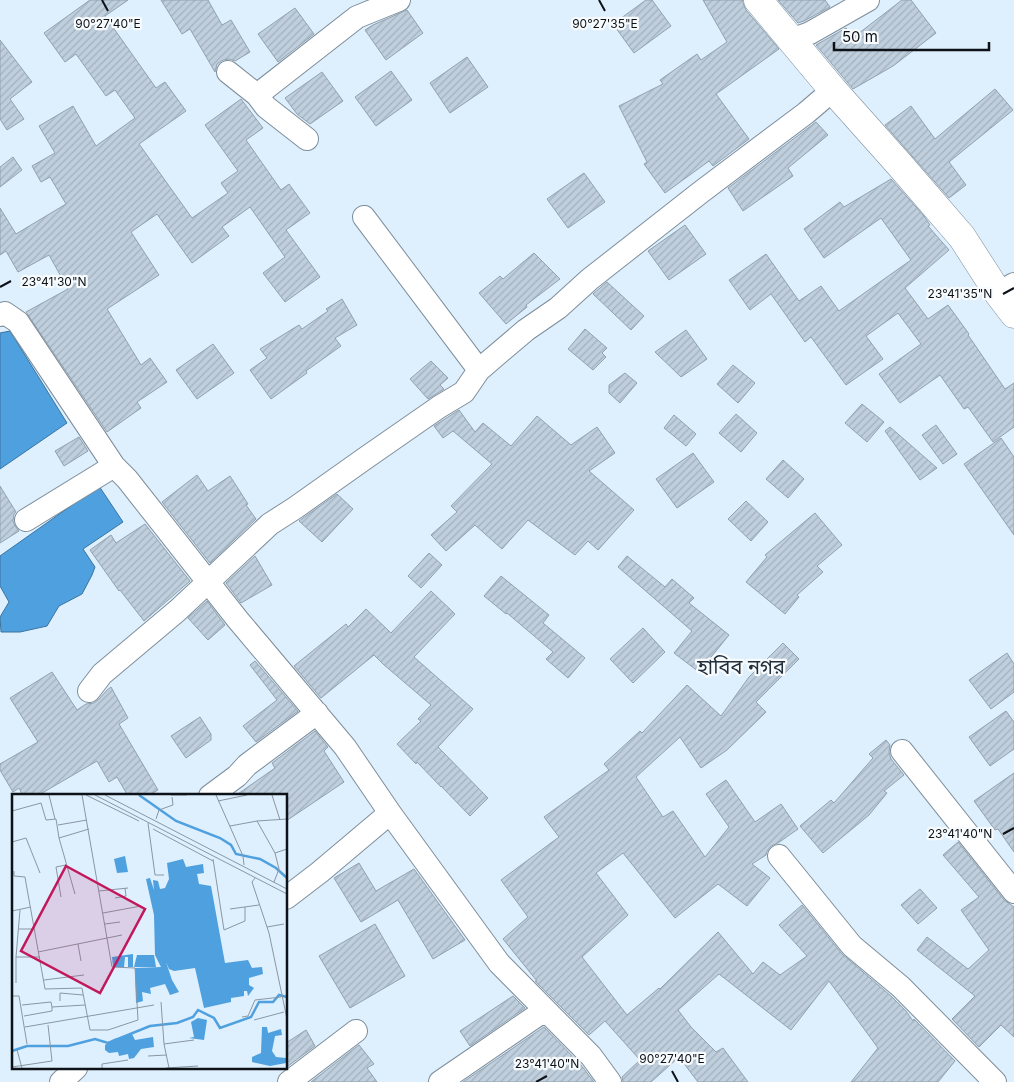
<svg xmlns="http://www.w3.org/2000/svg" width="1014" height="1082" viewBox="0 0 1014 1082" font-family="Inter,'Noto Sans Bengali',sans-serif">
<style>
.water{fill:#4ea0de;stroke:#3a75a2}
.building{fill:url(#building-hatch);stroke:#91a1ae}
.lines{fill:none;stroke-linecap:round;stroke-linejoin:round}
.street-casing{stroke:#7e8e9b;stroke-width:24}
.secondary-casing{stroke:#7e8e9b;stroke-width:29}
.street{stroke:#fff;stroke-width:22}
.secondary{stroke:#fff;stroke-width:28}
.ticks{fill:none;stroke:#0c1217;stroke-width:2}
.labels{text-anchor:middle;stroke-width:4.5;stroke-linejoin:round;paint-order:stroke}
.quarter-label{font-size:20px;fill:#222f3a;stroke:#f7fbfd}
.inset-river{fill:none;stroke:#4ea0de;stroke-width:2.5}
.inset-road{fill:none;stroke:#8a97a2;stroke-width:1}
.view{fill:#c2185b;fill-opacity:0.15;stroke:#c2185b;stroke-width:2.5}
.inset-edge{fill:none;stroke:#0c1217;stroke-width:2.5}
.ticks-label{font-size:12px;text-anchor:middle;fill:#0c1217;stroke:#f7fbfd;stroke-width:4.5;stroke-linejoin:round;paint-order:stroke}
</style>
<defs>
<pattern id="building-hatch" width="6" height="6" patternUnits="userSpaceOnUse" patternTransform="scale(1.25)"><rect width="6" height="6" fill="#bfcfdd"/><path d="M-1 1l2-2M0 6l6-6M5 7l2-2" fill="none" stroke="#a3b1bd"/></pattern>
</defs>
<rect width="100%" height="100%" fill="#deeffe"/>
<path class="water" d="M10,331L67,423L0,469V333Z
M99,486L123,522L83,549L95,567L92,575L82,594L59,606L47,626L20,632H1L0,617L9,602L0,586V556Z"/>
<path class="building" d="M90,0H128L105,16L156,88L165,82L186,111L139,144L192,218L228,193L221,183L238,171L205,125L241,99L263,128L246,140L281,190L289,184L310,213L286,230L320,277L285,302L263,273L285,257L250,207L222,227L229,236L192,263L157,214L131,232L159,275L107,309L141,365L150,358L167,382L137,402L141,408L107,432L26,312L68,289L49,255L18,272L6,251L0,255V208L16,234L66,204L50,177L41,182L32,166L55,153L39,126L73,106L96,146L135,118L115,90L106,96L76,54L65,62L44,33Z
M161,0H208L222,25L231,20L250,52L235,61L229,59L223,60L217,64L215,72L190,29L182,34Z
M646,0H652L671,26L634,53L613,24Z
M703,0H743V3L746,10L779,49L716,94L749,139L713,166L709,161L665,193L644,164L647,162L619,106L663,84L660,80L697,54L701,60L727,42Z
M778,0H825L830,7L804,21L798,23Z
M902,0H911L936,33L893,66L853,89L816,45L846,28L854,37Z
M295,8L314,34L278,62L258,34Z
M407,10L423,33L386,60L365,30L373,25Z
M0,40L32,82L10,99L24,119L7,130L0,119Z
M467,57L488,87L450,113L430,83Z
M391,71L412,100L376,126L355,97Z
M322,72L343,101L310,124L297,114L285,98Z
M995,89L1013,110L949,162L966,185L949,198L885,125L911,106L935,139Z
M816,122L828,135L788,168L793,176L743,211L728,188Z
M13,157L22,170L0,187V167Z
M584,173L605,202L568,228L547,199Z
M891,179L924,216L930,225L928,226L949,250L905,288L928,319L948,305L969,334L968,335L1005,389L1014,383V427L993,442L968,407L964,409L940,375L900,403L879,374L921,344L898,313L866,336L883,359L846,385L811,337L805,342L771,294L750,310L729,280L766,254L799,301L821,286L839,311L911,260L881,218L824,258L804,229L840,202L844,207Z
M685,225L706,254L669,280L648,251Z
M534,253L560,279L526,305L527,307L506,324L479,293L500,276L503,279Z
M607,282L644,316L631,330L593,294Z
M342,299L357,325L335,338L341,346L306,371L307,373L271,399L250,370L267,358L260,349L299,325L302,329L328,311L326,309Z
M585,329L607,348L602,353L606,357L593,370L568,349Z
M686,330L707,359L681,377L655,352Z
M213,344L234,373L197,399L176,370Z
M431,361L448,378L440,385L444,389L428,399L410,379Z
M733,365L755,383L738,403L717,384Z
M625,373L637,383L620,403L609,393V385Z
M862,404L884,422L867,442L845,423Z
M459,410L475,432L483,423L511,446L537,416L571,445L597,427L615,453L589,471L634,510L598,550L588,541L575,555L528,520L502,549L475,525L446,551L431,535L457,512L451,506L492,464L453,431L443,438L434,426Z
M736,414L757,433L741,452L719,433Z
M674,415L696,434L686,446L664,428Z
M936,425L957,454L943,464L922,435Z
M890,427L937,468L920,480L885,431Z
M79,437L88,451L64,466L55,451Z
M1001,438L1014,457V535L964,464Z
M693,453L714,482L677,508L656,479Z
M783,460L804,479L788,498L766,479Z
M197,475L208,491L230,476L248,504L246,505L256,519L210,563L162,502Z
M0,486L16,512L14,514L13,521L15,526L19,531L0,543Z
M337,494L353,509L322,542L299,521Z
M746,501L768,522L751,541L728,519Z
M815,513L842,545L817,566L823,572L797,595L799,597L785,614L746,582L767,557L765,555Z
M145,524L190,581L144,621L120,590L119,591L90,550L111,535L116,543Z
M429,553L442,565L421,588L408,576Z
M255,556L272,585L241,603L226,583Z
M627,556L665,587L672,579L694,598L689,603L729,635L699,672L674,653L692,631L618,567Z
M501,576L549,615L543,623L585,658L568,678L546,659L553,652L507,613L506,614L484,596Z
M431,591L455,614L414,657L473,709L438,747L488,798L470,816L441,786V787L417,762L416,764L397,744L421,721L418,719L431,705L383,664L374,655L321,698L294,666L346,624L348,627L366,609L391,633Z
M207,601L225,625L208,640L188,618Z
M643,628L665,652L633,683L610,659Z
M783,643L799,659L756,702L766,712L727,750L701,768L680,737L636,777L663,817L673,811L705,857L729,827L706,794L726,780L755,822L781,804L798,829L778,843L771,846L767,851L766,855L752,864L770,878L747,906L718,884L675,918L623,853L596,873L628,915L582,957L627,1015L659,988L660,989L718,932L753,974L763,962L780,975L807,956L779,925L802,905L842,954L892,997L906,1011L913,1021L914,1019L955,1061L938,1082H851L878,1048L829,981L791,1030L719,974L678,1010L691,1027L716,1052L723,1048L748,1082H698L679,1057L651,1082H623L622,1077L640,1060L605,1021L589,1035L535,981H537L503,939L528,917L501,880L559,837L544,817L609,770L604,764L640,731L642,733L687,685L721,716L749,677Z
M1007,653L1014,664V692L991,709L969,680Z
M255,661L298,711L256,742L243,726L277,700L250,665Z
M52,672L77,710L86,704L94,703L99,699L107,690L111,687L128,718L119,724L158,790L148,796H128L117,777L109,782L97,761L37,796H23L19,788L13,792L0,770V764L38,742L10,698Z
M1006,711L1014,722V749L990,766L969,737Z
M200,717L211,734V740L186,758L171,736Z
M315,731L328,747L324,751L344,782L286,821V796H235L275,768L272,763Z
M886,740L890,745L889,752L891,759L904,775L884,791L887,793L869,815L823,853L800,826L831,800L834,803L873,758L869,754Z
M1014,773V852L998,829L995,830L974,801Z
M958,842L1004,900L1014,907V1037L1001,1025L979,1047L952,1019L975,996L917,950L927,937L968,969L989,950L961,910L979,897L943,855Z
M359,863L376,891L414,869L465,940L433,959L398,900L361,922L334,878Z
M920,889L937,908L918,924L901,905Z
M375,924L405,976L350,1008L319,956Z
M513,996L525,1008L470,1046L460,1031Z
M544,1027L581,1065L594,1082H463Z
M306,1030L315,1046L288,1066L286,1063V1043Z
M359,1045L374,1064L367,1068L377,1082H311Z"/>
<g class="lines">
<g class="street-casing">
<path id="street" d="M791,40L810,33L868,0
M228,72L257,95L266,107L307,139
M257,95L357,17L399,0
M364,217L479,370
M998,293L1014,284
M0,315L5,313L18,322L114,466L127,479L238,620L345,747L390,813L499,963L591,1056L610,1082
M26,520L114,466
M89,691L102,674L177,611L270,524L295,508L367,457L439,407L464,392L479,370L526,330L558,308L590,279L701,192L806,113L833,90
M902,751L1014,892
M210,796L237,776L247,765L317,713
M779,856L852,946L901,987L995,1082
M286,898L320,872L390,813
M61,1082L76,1068
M289,1082L356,1031
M440,1082L545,1010"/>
</g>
<g class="secondary-casing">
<path id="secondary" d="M758,0L833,90L899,164L962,237L998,293L1014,314"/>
</g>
<use href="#street" class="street"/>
<use href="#secondary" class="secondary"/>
</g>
<path class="ticks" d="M102,0L108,11M599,0L605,11M0,287L11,281M1003,294L1014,288M1003,834L1014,828M672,1071L678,1082M536,1082L547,1076"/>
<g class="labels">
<g class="quarter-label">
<text x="741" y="674">হাবিব নগর</text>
</g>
</g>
<g transform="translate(12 794)">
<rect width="275" height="275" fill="#deeffe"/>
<path d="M113,62L116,78L105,79L102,65ZM171,65L174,73L191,70L192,79L185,80L187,90L199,92L213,169L236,166L240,174L250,173L251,180L237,184V191L242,194L236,202L235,197H232V202L219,204V208L192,214L183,174L162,177L157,175L154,168L160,186L167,198L158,201L153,190L138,194L139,200L130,198L131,207L124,209L123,174L149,173L143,161L142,121L134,85L138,84L142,96L141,86L146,87L148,95L153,94L157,85L155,69ZM121,160V173H116V163H113L112,173H101L100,163ZM125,161H142L144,173H122ZM186,224L195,226L192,246L177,244L182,243L179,228ZM250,233H255L256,239L269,235L270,241L263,242L260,257L264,263L274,264V269L258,272L240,268V263L249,259ZM120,240L123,246L141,243L142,253L129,255L122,264L117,265L116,260L107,262L106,258L97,259L93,256V251L102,245Z" fill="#4ea0de"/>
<path class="inset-river" d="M127,1L164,27L208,44L219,51L224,60L248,65L264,74L275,84M0,257L15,252H56L83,245L96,249L138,232L165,229L181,223L186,216L202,224L208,234L239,223L247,208H261L267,201L275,203"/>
<path class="inset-road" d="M37,1L43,25M74,1L127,27M83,1L275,100M93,1L275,95M159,1H175M204,1L231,62L232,71M260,1L268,26M206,7L235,1M0,17L29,9L34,26L44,25L47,44L77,35M144,25L147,16L161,11L160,3M136,29L143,81H152M46,31L75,26M218,32L245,27M141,35L201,67M47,44L63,100M0,48L14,44L28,79M263,59L245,27L275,25M201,65L212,136L233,127V113M2,77V82L13,83L14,89L33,195L70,194L78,236H96L126,226L123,174L100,173L70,1M243,84L240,88L257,139L275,225M262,88L267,75L263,59L275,55M87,97L116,94M49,103L44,73L54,71M103,104L114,102L113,94M218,115L247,111M0,117L19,113M91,119L129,112M93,130L108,128M255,133L272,130M7,135H22M66,150L69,167M26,158L110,141M4,163L8,116M32,186L72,181M4,189V163H28M0,202H7L15,250M48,207V199L71,201M149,208L152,250M10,211L39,208L40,213V217L12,222M40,213L73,211M230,223L236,222L243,206L269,203M242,226L272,218M13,233L142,211M5,256L10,274M136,262L155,261M0,273L40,267L36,231M90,274V270L116,266M154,274L186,272M157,274L152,250L182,246"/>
<path class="view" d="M54,72L133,115L88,199L9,157Z"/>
<rect width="275" height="275" class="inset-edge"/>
</g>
<g class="ticks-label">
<text x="108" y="28">90°27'40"E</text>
<text x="605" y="28">90°27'35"E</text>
<text x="54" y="286">23°41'30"N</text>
<text x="960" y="298">23°41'35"N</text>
<text x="960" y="838">23°41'40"N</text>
<text x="672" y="1063">90°27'40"E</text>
<text x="547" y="1068">23°41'40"N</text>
</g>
<path d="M834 42v8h155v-8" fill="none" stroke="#0c1217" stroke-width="2.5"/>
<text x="842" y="42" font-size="15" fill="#0c1217" stroke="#f7fbfd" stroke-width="4" paint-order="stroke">50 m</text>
</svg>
